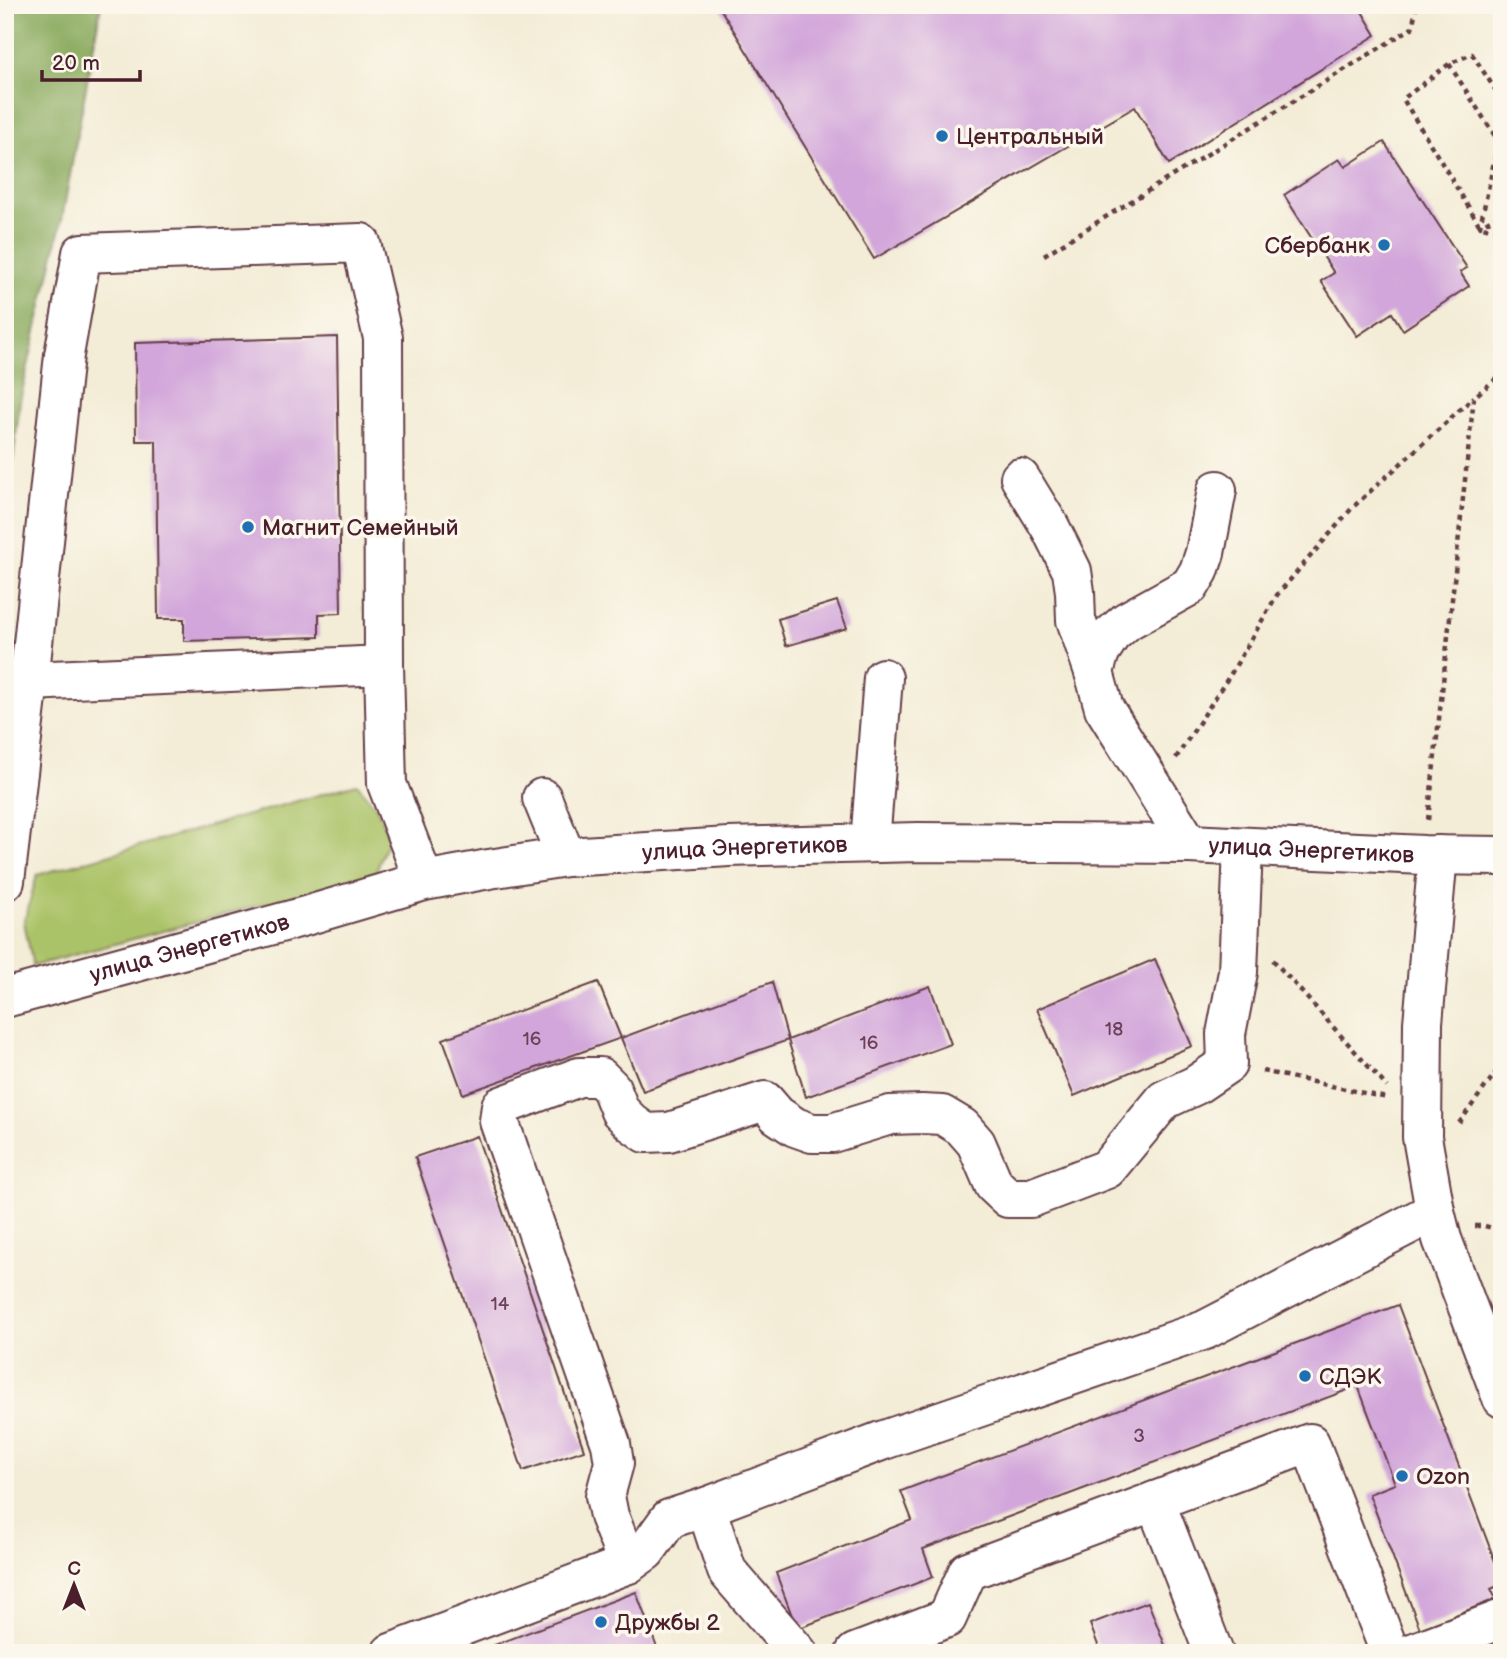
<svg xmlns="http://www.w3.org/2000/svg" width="1507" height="1658" viewBox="0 0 1507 1658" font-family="'Balsamiq Sans',sans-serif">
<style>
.green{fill:#abc368;stroke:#7a714a;stroke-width:2}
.forest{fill:#88a95c;stroke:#696444;stroke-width:2}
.building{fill:#d2a6da}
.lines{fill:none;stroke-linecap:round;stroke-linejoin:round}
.minor-casing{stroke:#633e45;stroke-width:42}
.path{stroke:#633e45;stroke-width:4.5;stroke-dasharray:5 5;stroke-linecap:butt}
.minor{stroke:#fff;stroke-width:38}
.poi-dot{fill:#1f6fb2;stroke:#fbf7ec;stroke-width:2.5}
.labels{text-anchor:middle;stroke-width:7;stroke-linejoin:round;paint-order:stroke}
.number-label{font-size:19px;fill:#6c4157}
.poi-label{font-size:23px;fill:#4a1f2b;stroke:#fbf7ec;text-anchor:start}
.street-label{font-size:23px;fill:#4a1f2b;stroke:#fbf7ec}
</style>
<rect width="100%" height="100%" fill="#fbf7ec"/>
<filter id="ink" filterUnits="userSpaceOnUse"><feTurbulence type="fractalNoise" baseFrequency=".0143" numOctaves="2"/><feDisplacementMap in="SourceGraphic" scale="14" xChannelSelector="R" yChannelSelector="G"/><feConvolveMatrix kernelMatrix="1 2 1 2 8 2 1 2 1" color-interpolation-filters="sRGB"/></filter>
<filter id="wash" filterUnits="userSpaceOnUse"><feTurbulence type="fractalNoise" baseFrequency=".00686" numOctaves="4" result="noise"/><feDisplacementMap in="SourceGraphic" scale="28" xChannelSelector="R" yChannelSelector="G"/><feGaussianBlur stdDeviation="1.57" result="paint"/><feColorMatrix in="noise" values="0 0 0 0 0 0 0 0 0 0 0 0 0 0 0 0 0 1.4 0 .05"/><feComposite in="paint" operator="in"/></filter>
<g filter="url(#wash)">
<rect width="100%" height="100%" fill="#f3ecd6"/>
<path class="green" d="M357,784L376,807L389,837L375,874L33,966L24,922L37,875Z"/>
<path class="forest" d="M5,5H101L62,219L20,401L5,532Z"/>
<g id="blocks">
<path class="building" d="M718,5H1358L1376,35L1169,164L1135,107L874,259Z
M1384,142L1467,268L1460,272L1469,286L1403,330L1392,313L1357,336L1321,281L1334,273L1284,195L1339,159L1345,167Z
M337,337L341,613L319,614V637L184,641V619H158L156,441H136L135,343Z
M837,601L847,628L786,646L778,619Z
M1155,959L1192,1046L1074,1096L1037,1009Z
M598,982L621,1038L463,1094L443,1039Z
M772,982L788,1040L930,986L951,1044L806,1097L788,1040L643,1091L621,1038Z
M477,1136L584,1450L523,1471L415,1157Z
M1398,1305L1502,1580V1584L1491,1589L1496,1599L1420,1629L1369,1494L1395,1484L1358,1386L923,1549L933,1577L797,1629L776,1573L912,1520L901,1491Z
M636,1592L659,1653H476V1652Z
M1148,1602L1168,1653H1101L1090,1624Z"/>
</g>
</g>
<g filter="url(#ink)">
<use href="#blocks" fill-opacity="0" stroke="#633e45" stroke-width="2"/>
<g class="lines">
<g class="minor-casing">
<g id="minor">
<path d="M1020,478L1050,527L1072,571L1075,592L1076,620L1094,672"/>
<path d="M29,681L384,665"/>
<path d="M542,798L566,857"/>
<path d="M870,843L883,678"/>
<path d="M1189,844L1104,708L1094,672L1100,652L1111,635L1127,621L1190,586L1199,571L1205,553L1217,490"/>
<path d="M1438,855L1423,1023L1422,1137L1435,1211L1442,1239L1502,1398"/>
<path d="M5,881L29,681L64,355L82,253L361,243L383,338L384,665L387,784L424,881"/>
<path id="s1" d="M5,998L302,917L424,881L489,869L566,857L729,847L918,842L1189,844L1424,855L1502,856"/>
<path d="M1155,1501L1214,1653"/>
<path d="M628,1564L609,1516L605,1496L614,1463L611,1444L499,1121L501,1106L579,1077H600L611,1088L620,1111L632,1123L646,1133L669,1132L765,1101L777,1115L795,1127L812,1133H832L890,1115L922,1114L942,1115L962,1127L976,1143L994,1185L1008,1198H1031L1107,1169L1164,1100L1196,1085L1227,1064L1226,1034L1238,972L1243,847"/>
<path d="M391,1653L628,1564L646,1551L669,1519L706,1507"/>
<path d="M798,1653L727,1571L706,1507L881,1441L1205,1330L1435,1211"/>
<path d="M855,1653L947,1618L968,1571L1310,1443L1390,1653"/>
<path d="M1412,1653L1502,1619"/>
</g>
</g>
<path class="path" d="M1449,64L1502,147
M1502,100L1472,54L1449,64L1403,99L1480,226L1502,233
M1502,125L1480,226L1502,213
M1044,255L1412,28L1417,5
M1176,758L1232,672L1277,595L1353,507L1474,397
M1428,820L1474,397L1502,374
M1273,960L1387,1087
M1262,1071L1387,1098
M1459,1123L1502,1064
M1475,1226H1485L1502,1231"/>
<use href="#minor" class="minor"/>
</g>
</g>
<g class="poi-dot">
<circle cx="942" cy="136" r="7"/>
<circle cx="1384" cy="245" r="7"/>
<circle cx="248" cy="527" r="7"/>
<circle cx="1305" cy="1376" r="7"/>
<circle cx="1402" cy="1476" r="7"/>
<circle cx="601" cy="1622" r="7"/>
</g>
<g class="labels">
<g class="number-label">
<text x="1114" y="1035">18</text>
<text x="532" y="1045">16</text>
<text x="869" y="1049">16</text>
<text x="500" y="1310">14</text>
<text x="1139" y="1442">3</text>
</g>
<g class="poi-label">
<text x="956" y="144">Центральный</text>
<text x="1370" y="253" text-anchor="end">Сбербанк</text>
<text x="262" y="535">Магнит Семейный</text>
<text x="1319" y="1384">СДЭК</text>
<text x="1416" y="1484">Ozon</text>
<text x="615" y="1630">Дружбы 2</text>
</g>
<g class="street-label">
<text dy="8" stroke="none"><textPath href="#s1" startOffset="758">улица Энергетиков</textPath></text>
<text dy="8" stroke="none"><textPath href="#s1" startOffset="1325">улица Энергетиков</textPath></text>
<text dy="8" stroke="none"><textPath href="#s1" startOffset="191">улица Энергетиков</textPath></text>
</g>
</g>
<rect width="1507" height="1658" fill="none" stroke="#fbf7ec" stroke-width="28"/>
<g transform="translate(74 1585)" stroke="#fbf7ec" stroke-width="5" paint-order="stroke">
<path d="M0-5L12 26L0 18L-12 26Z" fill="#4a1f2b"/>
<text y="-10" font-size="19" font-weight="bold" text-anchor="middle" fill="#4a1f2b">С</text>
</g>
<path d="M42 70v10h98v-10" fill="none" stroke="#4a1f2b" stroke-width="3.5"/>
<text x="52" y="70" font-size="21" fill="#4a1f2b" stroke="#fbf7ec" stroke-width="5" paint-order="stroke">20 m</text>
</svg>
